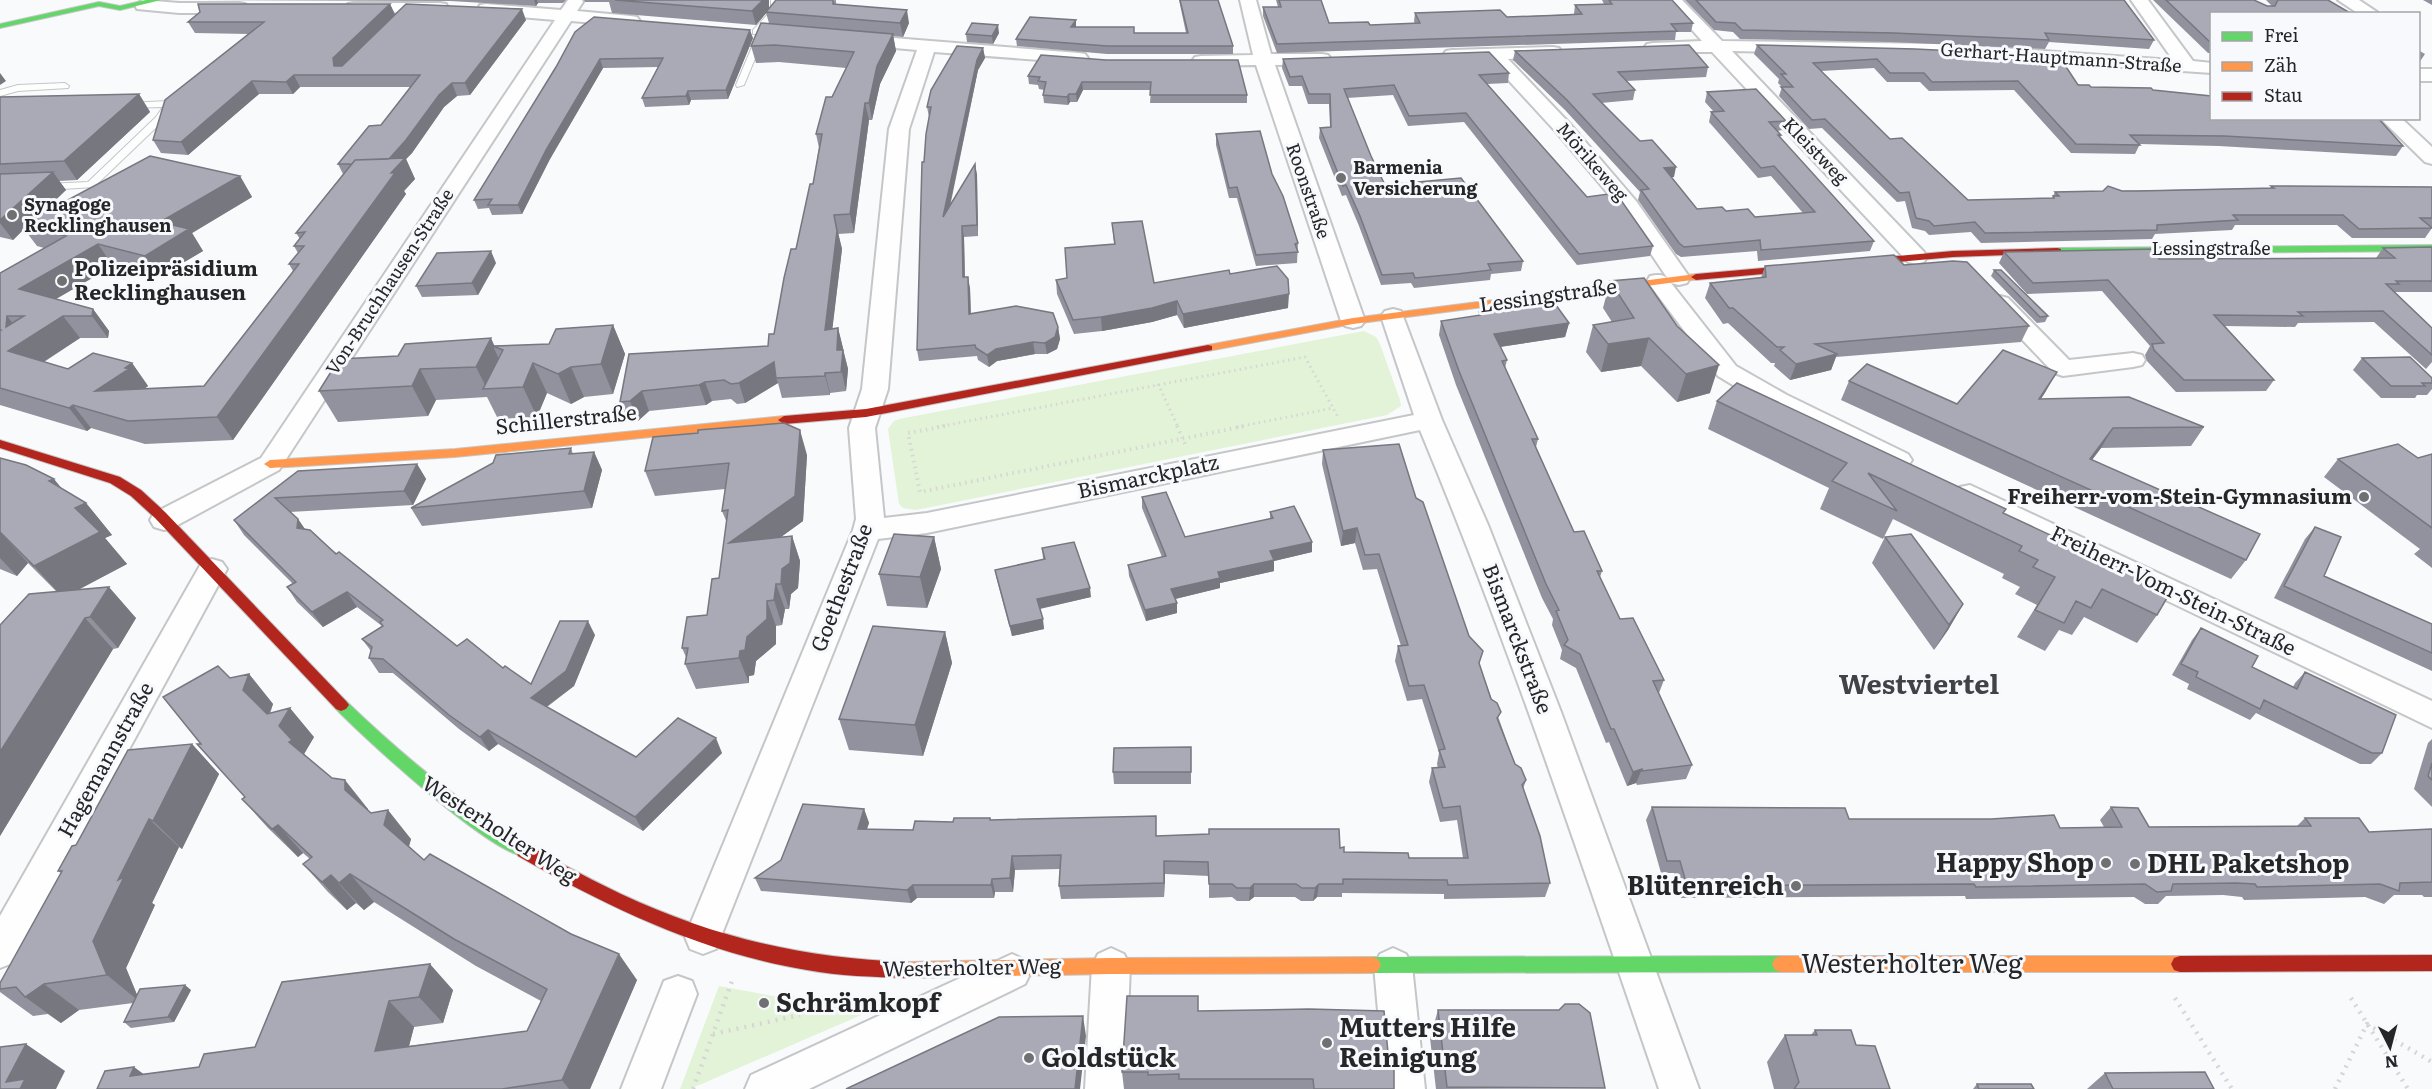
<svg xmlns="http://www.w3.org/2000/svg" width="2432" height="1089" viewBox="0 0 2432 1089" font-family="Literata,serif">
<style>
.green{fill:#e3f3d7}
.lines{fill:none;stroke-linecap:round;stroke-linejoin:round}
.lane-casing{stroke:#c5c6c8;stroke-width:2}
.street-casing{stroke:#c5c6c8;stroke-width:4}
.fast-casing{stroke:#c5c6c8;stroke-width:2}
.slow-casing{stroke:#c5c6c8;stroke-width:2}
.jam-casing{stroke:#c5c6c8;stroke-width:2}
.path-far2{stroke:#d6d6d7;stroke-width:3;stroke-dasharray:1.5 4;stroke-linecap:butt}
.path-far1{stroke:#d6d6d7;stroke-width:4;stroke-dasharray:1.5 4.5;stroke-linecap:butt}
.path{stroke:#d6d6d7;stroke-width:4.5;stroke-dasharray:2 6;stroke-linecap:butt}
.lane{fill:#fefeff;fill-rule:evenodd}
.street{fill:#fefeff;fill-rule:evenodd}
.fast{fill:#63d668;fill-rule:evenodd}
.slow{fill:#ff974d;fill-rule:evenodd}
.jam{fill:#b3261e;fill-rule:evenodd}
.wall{fill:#91929d}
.shaded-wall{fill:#76777f}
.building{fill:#a9aab6;stroke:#76777f;stroke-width:1.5;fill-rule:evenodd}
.poi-dot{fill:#707072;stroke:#f7f9fd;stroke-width:2}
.labels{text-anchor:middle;stroke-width:6;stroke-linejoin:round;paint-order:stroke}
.far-street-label{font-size:18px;fill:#262628;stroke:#f7f9fd}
.far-poi-label{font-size:18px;font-weight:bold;fill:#262628;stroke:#f7f9fd;text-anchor:start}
.poi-label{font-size:21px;font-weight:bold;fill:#262628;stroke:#f7f9fd;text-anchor:start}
.street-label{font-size:21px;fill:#262628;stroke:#f7f9fd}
.near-poi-label{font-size:26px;font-weight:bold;fill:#262628;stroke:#f7f9fd;text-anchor:start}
.near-street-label{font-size:26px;fill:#262628;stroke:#f7f9fd}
.district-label{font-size:27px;font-weight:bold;fill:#414245;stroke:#f7f9fd}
</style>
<rect width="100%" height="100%" fill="#f8fafc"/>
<path class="green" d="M1364,331L1376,337L1380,344L1400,400L1401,406L1387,415L916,510L903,508L899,504L888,429L894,421L899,419Z
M719,986L773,996H844L874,1001L876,1005L873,1010L690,1089H680Z"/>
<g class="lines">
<g class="lane-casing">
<path id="lane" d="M771,0H779V11L759,34H753V30L771,11Z
M757,35L764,37L744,85L737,87L736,85Z
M65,83L69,86L68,88L18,91L0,96V90L18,85Z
M169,101L173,104L163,121L94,187L47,190L42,187L47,184L88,182L156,117L163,107L129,108L125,105L126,103Z"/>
</g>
<g class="street-casing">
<path id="street" d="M143,0L179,3H239L245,4L247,8L245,12L239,13H179L137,9L135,5Z
M568,0H582L583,2L577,11L631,16L637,17L640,21L637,25L631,26L571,21L279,470L174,527L164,530L154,527L150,520L154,513L261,458L555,20L486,14L480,13L478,9L480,5L486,4L561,10Z
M1240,0H1256L1271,54H1322L1328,55L1331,59L1328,63L1322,64L1275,65L1365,321L1361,326L1353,328L1345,326L1341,321L1256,65L1201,66L1195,65L1192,61L1195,57L1201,56L1253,55Z
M1665,0H1682L1722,41L1943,44L2173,60L2131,0H2148L2193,61L2212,63V73L1943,55L1732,51L1924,252L1927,257L1924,262L1916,264L1908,262L1712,52H1647L1644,48L1647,44L1653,43L1702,41Z
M2338,0H2359L2377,12L2359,14Z
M354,3H440L446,4L448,8L446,12L440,13L348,12L346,8L348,4Z
M856,35L1079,53L1085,54L1088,58L1085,62L1079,63L934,52L909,129L888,389L875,428L884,518L927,513L1414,415L1381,316L1385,311L1393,309L1401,311L1442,420L1488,525L1561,712L1699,1089H1659C1583,868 1510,646 1420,430L927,533L878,539L716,949L703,954L690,949L685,937L853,530L856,519L849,428L862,389L889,129L917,50L850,44L847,40L850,36Z
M1553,47L1559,48L1562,52L1559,56L1508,59L1571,125L1636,201L1690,278L1687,283L1679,285L1671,283L1736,366L1787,395L1908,454L1912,460L1908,466L1899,469L1890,466L1769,407L1718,376L1647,281L1650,276C1659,274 1665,274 1670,282L1621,209L1557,133L1489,59H1446L1443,55L1446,51L1452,50Z
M2418,69H2432V81H2418Z
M2380,118H2401L2432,147V164L2425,162Z
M2000,296L2008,298L2069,360L2133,353L2142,355L2145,360L2142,365L2133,367L2063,376L2054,373L1992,308L1988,303L1992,298Z
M1970,485L2432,701V728L1960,501L1956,494L1960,487Z
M212,559L222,562L227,569L13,963L0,968V916L202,562Z
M1111,948L1124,954L1130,966L1125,1089H1085L1092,966L1098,954Z
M1393,948L1406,954L1412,966L1425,1089H1385L1374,966L1380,954Z
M1012,954L1025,960L1031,972L1025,984L809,1089H745L751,1075Z
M678,976L692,981L697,994L661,1089H621L664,981Z"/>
</g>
<g class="fast-casing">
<path id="fast" d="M146,0H161L120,10L99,6L0,28V24L99,2L120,6Z
M2432,245V251L2057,254L2052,251L2057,248Z
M341,699L346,701C403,756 462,805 530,846L532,851L530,856C502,866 360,734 336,709L333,705L336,701Z
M1781,956L1787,958L1790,964L1787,970L1781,972L1372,973L1366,971L1363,965L1366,959L1372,957Z"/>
</g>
<g class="slow-casing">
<path id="slow" d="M1696,274L1701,277L1700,279L1353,324L1208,351L1202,348L1208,345L1353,318Z
M784,416L790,420L788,423L455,457L270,468L264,464L270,460L455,449Z
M1781,956H2180L2186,958L2189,964L2186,970L2180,972H1781L1775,970L1772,964L1775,958Z
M1372,957L1378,959L1381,965L1378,971L1372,973L1111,974L907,978L901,976L898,970L901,964L907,962L1111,958Z"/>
</g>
<g class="jam-casing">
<path id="jam" d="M2057,248L2061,249V253L1953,257L1696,280L1691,277L1696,274L1953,251Z
M1208,345L1212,346V350L866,417L784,424L778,420L784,416L866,409Z
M0,440L120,477L141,490L165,512L346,701L349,705L346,709L341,711L336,709L155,518L131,496L110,483L0,448Z
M524,844C538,849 551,858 564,865C583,875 602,885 621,894C716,938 803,958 907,962L913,964L916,970L913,976L907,978C873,977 840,976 807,970C703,953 608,907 518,856L516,851L518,846Z
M2432,955V971L2180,972L2174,970L2171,964L2174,958L2180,956Z"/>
</g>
<path class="path-far2" d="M1158,384L1178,427
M937,427L1305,357L1338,417
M1237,427L1333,408"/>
<path class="path-far1" d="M945,426L908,433L920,492L1245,426
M1177,426L1187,448"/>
<path class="path" d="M2175,998L2232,1089
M2351,998L2408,1089
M713,1034L800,1015
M693,1089L732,981
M2335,1089L2367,1024L2432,1062"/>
<use href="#lane" class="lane"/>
<use href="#street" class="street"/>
<use href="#fast" class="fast"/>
<use href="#slow" class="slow"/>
<use href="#jam" class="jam"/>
</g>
<path class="wall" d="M201,0H566L563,3H538L536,6L450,1Z
M584,0H769V9L836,0V4L909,23L903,37L893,36L896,51L880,84L872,120H869L854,233L838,234L842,249L832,329L838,328L848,369L846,391L830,393V395L782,398L778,383L745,403L737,404L731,399L712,401L706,405L649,411L638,421L628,422L620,402L629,354L768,346L774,334L813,184L819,148L816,134L832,97L846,68L779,62L756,63L751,46L769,23L766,13L756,25L612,13L609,2H585Z
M1179,0H1218L1233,46V54H1107L1017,46L1016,39L1076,27L1135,33H1186Z
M1276,0H1321L1329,23L1370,25L1415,24L1414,21L1415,13L1507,17L1574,14L1575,5L1604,4L1602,0H1672L1693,23L1691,32H1676L1675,40L1277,53L1263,16V7H1278Z
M1685,0H2124L2154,40L2149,49L2049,42L2045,49L1891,42L1740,39L1733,32L1714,30Z
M2153,0H2254L2267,6H2272L2266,0H2328L2211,14V53H2208Z
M2423,0H2432V5Z
M390,4L395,14L526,20L470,95L457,96L444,107L412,153L406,159L415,179L404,191L406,194L233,440L145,444L91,428L87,431L0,405V273L44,248L37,246L24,229L13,240L0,237V97L139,94L150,112L77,180L59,181L66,190L40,215L240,176L252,197L192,233L203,251L159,277L113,266L56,299L93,309L109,331L108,338H80L44,362L68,369L132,363L148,386L144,389L204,386L293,271L289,264L298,253L294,246L300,239L296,233L343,174L338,164L381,125L410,87H300L293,94H259L188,155L161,153L153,140L249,34L195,33L188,22Z
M575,32L753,38L728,99L691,100L689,105L645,107L642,98L658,67L603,68L550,159L522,214L492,215L489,208L478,209L474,200L556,67Z
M999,33L993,44L967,42L966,34Z
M1757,45L1915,49L2091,87L2153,90L2403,146L2396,156L2219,146L2140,144L2135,154L2071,153L2014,90L1929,91L1920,82H1887L1874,68L1821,71L1890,139L1968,200L2052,198L2055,192L2270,188L2271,186L2432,187V228L2425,238H2352L2337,225H2235L2232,230L2155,234L2152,239L1981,243L1971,232L1929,235L1925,231L1912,228L1905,201L1897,202L1822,128L1809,129L1779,96L1782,87L1778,83L1779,79L1754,54Z
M983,48L985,58L978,70L950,207L977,174L978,236L964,237L965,277L970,288L971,314L1058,327L1060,339L1057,349L1047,354H1035L997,361L989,367L978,360L977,356L919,361L917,350L924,162L929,117L927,107Z
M2418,50L2425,54L2419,63H2418Z
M1515,51L1708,67L1706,77L1626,81L1635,90L1633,100L1601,103L1674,177H1671L1697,209L1726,211L1755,217L1803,213L1771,176L1758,178L1709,122L1711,112H1714L1705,102L1707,92L1786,121L1783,130L1777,131L1781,135L1780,138L1874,241L1870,251L1758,261L1757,251L1681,257L1676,254L1638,200L1640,192L1565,110L1513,60Z
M1041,55L1247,95V103H1150L1151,90H1083L1077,102H1070L1068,105L1044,103L1043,95L1044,90L1039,89L1038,85L1029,84L1028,76Z
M1283,59L1509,73L1508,83L1487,84L1587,197L1653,246L1650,256L1577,265L1464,122L1408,126L1393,95L1347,98L1371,156L1385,185L1523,261L1521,271L1491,274L1490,280L1414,288L1411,283L1381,285L1359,226L1346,195L1342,196L1319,138L1320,128L1330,127L1329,104H1308L1302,86H1289L1282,68Z
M1216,134L1272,174L1298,243L1297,263L1256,266L1237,198H1229L1216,145Z
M1112,223L1154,283L1230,274L1288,308L1184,328L1177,315L1152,322L1102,331L1074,334L1057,294L1056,280L1067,278L1114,244Z
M2432,247V292H2395L2432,328V362L2426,369L2374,322L2298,323L2295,327L2225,326L2274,380L2266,391L2176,392L2147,361L2145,355L2150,346L2102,291L2027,294L1999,263L2004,252L2159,259L2376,258L2383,248Z
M496,263L478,295L422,297L416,286Z
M1904,265L2029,326L2021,342L1836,357L1831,370L1790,380L1774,366L1775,363H1771L1728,323L1723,324L1705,298L1710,283L1761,278L1765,266Z
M1994,270L2048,316L2045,322L2037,323L1991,276Z
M1610,281L1710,393L1677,402L1641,366L1601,372L1586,352L1593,325L1612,322L1603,308Z
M1479,312L1569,323L1565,337L1500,347L1507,360L1505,368L1538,439L1536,447L1574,532L1602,571L1600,577L1620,619L1664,680L1659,693L1692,765L1686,779L1637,785L1636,783L1627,786L1609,742L1606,743L1576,668L1560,659L1562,650L1552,625L1553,619L1542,598L1456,385L1439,335L1441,321L1479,316Z
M613,325L625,354L613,394L584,397L571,404L547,393L537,417L498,419L487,397L436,400L428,416L338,422L319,391L398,356L495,346L549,344Z
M2362,358L2432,378V389L2427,395H2417L2415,398H2381L2353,370Z
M1849,381L1957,404L2046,391L2041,399L2204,427L2191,446L2101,448L2092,460L2246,560L2231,579L1841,400Z
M1717,401L2003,513L2157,615L2137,643L2084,617L2072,635L2059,630L2045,651L2017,637L2037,605L2015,594L2020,587L2002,578L2004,574L1893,519L1883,539L1820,509L1829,488L1708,429Z
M571,448L573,454L594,452L602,470L592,508L422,526L411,508Z
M1323,450L1416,498L1480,666L1515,764L1526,780L1523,789L1550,883L1545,897L1444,899V894L1342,893V897H1317L1313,901H1301L1295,897H1254L1249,901H1237L1232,897L1209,898V876L1165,874L1164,897L1061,899L1059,886L1060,869L1015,870L1013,892H995L994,898H917L911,903L761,891L755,878L864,809L869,823L867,829L913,830L953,822L990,818L991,820L1157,836L1340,848L1344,852L1409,858H1463L1457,820L1440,822L1429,782L1432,768H1438L1437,764L1439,753L1422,699L1407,701L1395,661L1398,646H1401L1377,569L1363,570L1355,543L1341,546L1322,464Z
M2432,454V568L2414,554L2420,549L2324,477L2338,459L2418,458Z
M807,455L803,521L781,537L792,536L800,561L798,588L791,594L789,609H785L782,625L776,626V644L756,661L754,675L749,676V683L696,689L685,664L686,657L682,648L707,615L719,578L727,523L722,511L725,489L655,496L645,471Z
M417,464L426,479L413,505L290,512L298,519L305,529L457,646L503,668L531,684L595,635L574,686L547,707L636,757L722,753L643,831L498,744L489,751L459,729L393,673H379L369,658L371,651L362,639L382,626L357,607L323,627L297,602L287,587L293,584L244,535L234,520L298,471Z
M63,490L86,503L112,535L105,538L127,564L77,590L136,618L118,648L113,649L0,836V625L57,592L28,563L17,576L0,569V532Z
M1142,497L1185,537L1270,519V512L1312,542V552L1274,561V571L1220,583V588L1175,599L1177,613L1146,621L1129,576L1128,565L1162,557L1142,508Z
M2315,527L2324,576L2432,624V671L2274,598L2305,539Z
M934,537L941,569L927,608L887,606L879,574Z
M1885,537L1963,604L1948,630L1934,650L1872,563Z
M1042,548L1091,597L1040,609L1044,629L1012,636L997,580L995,570L1043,559Z
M2201,628L2252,667L2293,687L2295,683L2305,672L2382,753L2371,764H2360L2256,713L2250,720L2187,689L2189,684L2172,675L2192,640Z
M945,632L952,663L923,756L849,750L839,719Z
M249,674L273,704L270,714L314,737L304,754L306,757L368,809V811L411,839L409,846L424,860L637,980L590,1089H97L144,1074L199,1067L255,1047L282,982L453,990L443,1023L414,1027L409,1046L527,1031L541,1001L476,966L374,902L364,910L356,903L347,910L328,892L303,864L310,859L303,853L298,857L268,828L242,799L245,797L201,744L230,678Z
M2432,739V807L2414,789L2428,743Z
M192,744L219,774L182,849L179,847L152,903L155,905L126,968L137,995L191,990L174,1022L131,1028L124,1022L133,1003L79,1010L61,1023L48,1014L33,1016L0,992V983L61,873L58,871L76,845Z
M1191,747V784H1114L1113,772Z
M1652,807L1849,819L2060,828L2104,827L2100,820L2111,807L2149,827L2297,826L2305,818L2369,832L2432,829V897H2424L2422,895H2394L2384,904L2365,897L2244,900L2242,897L2223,895L2166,896L2158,904H2145L2134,897L1966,899L1965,896L1681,898L1674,873H1661L1646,820Z
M1438,1010L1605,1088L1436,1089L1430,1038Z
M1198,1011L1389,1063L1394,1089H1124L1122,1072Z
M1815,1030L1856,1045L1890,1089H1774L1767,1062L1785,1035H1811Z
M2105,1073L2214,1089H2087Z
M1977,1084L2034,1089H1973Z"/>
<path class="shaded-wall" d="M534,0H537L538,3L536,6Z
M763,0H769V10L756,25L752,11Z
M390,4L395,15L338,70L334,66L333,58Z
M522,9L526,20L470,95L465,83Z
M907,10L909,23L903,37L900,23Z
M1076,20V27H1071Z
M998,25L999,33L993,44L992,36Z
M750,30L753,38L728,99L726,90Z
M893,34L896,51L880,84L872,120L869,103L877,66Z
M983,48L985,58L978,70L945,228L943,217L977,60Z
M600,59L603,68L550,159L522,214L518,205L546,150Z
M0,73L6,81L0,85Z
M294,75L300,87L293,94L286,82Z
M252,81L259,94L188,155L181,142Z
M1082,82L1083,90L1077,102L1076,94Z
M452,83L457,96L444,107L412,153L406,159L415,179L404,191L406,194L233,440L217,417L384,163L439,95Z
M688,91L691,100L689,105L686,96Z
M139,94L150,112L77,180L64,161Z
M1069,94L1070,102L1068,105L1067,97Z
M865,103L869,120L854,233L850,214Z
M975,164L977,174L978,236L977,225Z
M1676,167L1674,177L1662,178L1664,168Z
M53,172L66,190L28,226L21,225L24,229L13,240L0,223V220Z
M240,176L252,197L192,233L203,251L159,277L145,256L160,222Z
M834,215L842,249L830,349L825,330Z
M962,226L964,237L965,288L963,277Z
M98,244L113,266L35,311L19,289Z
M491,251L496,263L478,295L472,283Z
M968,277L970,288L971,326L969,314Z
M1289,294L1288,308L1184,328L1183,314Z
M1177,301V315L1152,322L1102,331L1101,317Z
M93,309L109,331L108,338L92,316Z
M7,316L25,339L63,316L80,338L26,373L8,351L6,327Z
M1569,323L1565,337L1492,348L1494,334Z
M613,325L625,354L613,394L601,364Z
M1058,327L1060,339L1057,349L1047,354L1045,343Z
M838,328L843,348L842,361L843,350L848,369L846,391L837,350Z
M491,338L495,347L493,346L504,370L487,389L476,367Z
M1649,338L1641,366L1601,372L1608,344Z
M1033,342L1035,354L997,361L989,367L987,355L996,349Z
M1837,354L1831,370L1790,380L1796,364Z
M774,362L776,378L778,383L745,403L739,383Z
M132,363L148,386L144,389L95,391Z
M533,363L547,393L537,417L523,387Z
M1719,365L1710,393L1677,402L1686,374Z
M571,367L584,397L571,404L558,374Z
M420,369L436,400L428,416L412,386Z
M2057,372L2046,391L2028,418L2039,399Z
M825,373L830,393V395L825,376Z
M705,382L712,401L706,405L699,385Z
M642,391L649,411L638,421L630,401Z
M73,405L91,428L87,431L69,408Z
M2113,428L2101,448L2078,478L2090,459Z
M800,430L807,455L803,521L738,568L729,543Z
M594,452L602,470L592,508L584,491Z
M417,464L426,479L413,505L404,491Z
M54,479L77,507L86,503L112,535L105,538L127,564L63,598L34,566L49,481Z
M298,519L308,534L297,528Z
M1357,528L1355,543L1341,546L1343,531Z
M0,532L28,563L17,576L0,558Z
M792,536L800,561L798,588L791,594L789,609L781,584L782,569Z
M934,537L941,569L927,608L920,577Z
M1312,542V552L1274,561V571L1220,583V588L1171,600V589L1218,572L1270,551Z
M776,584L785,609L782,625L774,600Z
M109,587L136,618L118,648L90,617Z
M1090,588L1091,597L1038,609L1037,599Z
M347,592L357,607L323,627L312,612Z
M767,601L776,626V644L756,661L754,675L749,676V683L739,658L740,651L747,637Z
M1177,603V613L1146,621L1145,610Z
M1963,604L1948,630L1934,650L1949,625Z
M85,618L113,649L0,836V752Z
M1043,619L1044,629L1012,636L1010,626Z
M588,621L595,635L574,686L539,712L531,698Z
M945,632L952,663L923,756L915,725Z
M249,674L273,704L267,719L243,690Z
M290,708L314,737L304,754L316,769L289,742L279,726Z
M488,730L498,744L489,751L480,737Z
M716,738L722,753L643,831L635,817Z
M192,744L219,774L182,849L153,821Z
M1642,769L1636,783L1627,786L1633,772Z
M345,780L368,809L369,819L345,790Z
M864,809L869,823L862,843L858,829Z
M388,810L411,839L407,853L384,825Z
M149,819L179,847L152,903L155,905L126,968L140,1002L107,975L93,941L118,880Z
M278,825L303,853L298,857L272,829Z
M1012,856L1015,870L1013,892L1010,878Z
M1164,861L1165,874L1164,897Z
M350,874L374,902L364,910L339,883Z
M331,875L356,903L347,910L322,882Z
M992,879L995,892L994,898L991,885Z
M1254,884V897L1249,901L1250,888Z
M1319,884L1317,897L1313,901L1315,888Z
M913,885L917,898L911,903L907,890Z
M619,954L637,980L590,1089H569L562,1080Z
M430,964L453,990L443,1023L419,997Z
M44,984L79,1010L61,1023L25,997Z
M185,985L191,990L174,1022L168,1017Z
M389,1001L414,1027L401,1076L375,1051Z
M1083,1016L1086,1036L1080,1089H1075Z
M26,1044L65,1071L56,1089H17L6,1082Z
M134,1067L164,1089L130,1076Z"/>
<path class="building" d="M615,0H763L752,11Z
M776,0H833V4L907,10L900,23L766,12Z
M1180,0H1218L1233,46H1107L1016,39L1030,17L1076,20L1071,27H1134V33H1188Z
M1279,0H1321L1329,23L1368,22L1370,25L1420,23L1415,13L1500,10L1507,17L1564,15L1582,14L1575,5L1612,4L1609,0H1672L1693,23L1671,24L1677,31L1277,44L1263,7H1281Z
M1696,0H2124L2154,40L2045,33L2049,40L1894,33L1742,30L1735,23L1716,22Z
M2166,0H2254L2267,6H2275L2278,0H2328L2352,14H2211V43Z
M198,4H390L333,58L334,66H342L406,4L522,9L465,83H452L439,95L406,140L389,159L355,160L352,164H338L369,126L381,125L420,75H294L286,82L252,81L181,142L153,140L165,100L264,22H188L200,12Z
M594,17L750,30L726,90L688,91L686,96L642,98L663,58L600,59L546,150L518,205H488L492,199L474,200L556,67L575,32Z
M761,23L893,34L877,66L869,103H865L850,214L834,215L837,231L825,330L838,328L837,350H843L841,372L825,373V376L776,378L774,362L739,383L731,384L724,380L705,382L699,385L642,391L630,401L620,402L629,354L768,346L769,334H774L784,278L791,249H796L810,184H813L822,134H816L826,97H832L854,52L775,45L751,46Z
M972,23L998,25L992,36L966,34Z
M1689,45L1708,67L1618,72L1635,90L1593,94L1640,141L1652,140L1676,167L1664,168L1697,209L1722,207L1726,211L1748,209L1755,217L1815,212L1774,166L1761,168L1711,112L1724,111L1707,92L1756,89L1786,121L1769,122L1781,135H1778L1874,241L1761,250L1760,240L1684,247L1679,243L1641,190L1649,189L1567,100L1515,51Z
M1757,45L1915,49L2059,56L2078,85H2089L2091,87L2151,88L2153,90L2211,96V118H2378L2403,146L2224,136L2130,135L2140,145L2076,144L2018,81L1932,82L1924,73H1890L1877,59L1813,63L1890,139L1902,138L1968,200L2054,198L2053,196H2059L2055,192L2103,191L2108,186L2122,191H2138L2274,188L2271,186L2432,187V218H2420L2432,228L2359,229L2343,215H2233L2238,220L2157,225V230L1985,233L1975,222L1934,226L1929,221L1916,218L1909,192L1900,193L1825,119L1812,120L1781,87H1793L1781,74H1786Z
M957,46L983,48L977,60L943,217L975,164L977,225L962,226L963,277H968L969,314L1016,306L1053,313L1058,327L1055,337L1045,343L1033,342L996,349L987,355L976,348L975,345L917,350L922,162H924L926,134L931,107H927L931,90Z
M1489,52L1509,73L1479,75L1587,197L1616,193L1653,246L1579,254L1466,113L1409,116L1394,85L1344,89L1371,156L1385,185L1461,178L1523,261L1488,264L1491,270L1457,274L1415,278L1413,273L1382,275L1360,216L1346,185L1343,186L1320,128L1331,127L1330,94H1309L1302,76L1290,77L1283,59Z
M1041,55L1106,60H1238L1247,95H1150L1151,82H1082L1076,94H1069L1067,97L1043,95L1046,82L1038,81L1040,77L1028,76Z
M139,94L64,161L0,164V97Z
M1260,131L1272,174L1283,196L1298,243L1295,244L1298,252L1256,255L1237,187L1229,188L1216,134Z
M150,156L240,176L160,222L189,229L145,256L98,244L19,289L93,309L92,316H63L8,351L68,369L93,353L132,363L125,368L129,369L95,391L204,386L299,264H289L304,246H294L305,232L296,233L355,160L405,158L391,173H395L217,417L128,421L73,405L69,408L0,388V330H1L0,329V273L66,236L21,225ZM7,316H24L6,327Z
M53,172L0,220V174Z
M1142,221L1154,283L1229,270L1230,274L1277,266L1288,279L1289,294L1183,314L1177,301L1152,308L1101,317L1073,320L1056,280L1067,278L1065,248L1115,244L1112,223Z
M2432,247V281H2396L2399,284H2386L2432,328V355L2383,311L2298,312L2303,316L2214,315L2274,380H2184L2154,350L2152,344L2164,343L2108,280L2033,283L2004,252L2159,249V259L2395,258L2383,248Z
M491,251L472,283L416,286L437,253Z
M1894,255L1904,265L1953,261L1967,262L2029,326L1815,344L1837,354L1796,364L1780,350L1784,347H1777L1733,308H1729L1710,283L1766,277L1765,266Z
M1994,270H2001L2048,316L2040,317Z
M1644,278L1677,326L1719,365L1686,374L1649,338L1608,344L1593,325L1634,318L1610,281Z
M1553,301L1569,323L1494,334L1507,360L1502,361L1538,439H1532L1574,532L1584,531L1602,571H1597L1620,619L1633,618L1664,680L1653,681L1692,765L1642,771V769L1633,772L1614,729H1611L1580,654L1564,645L1568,640L1556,611L1559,610L1546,584L1459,371L1441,321L1481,315L1479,312Z
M613,325L601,364L571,367L558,374L533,363L523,387L483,389L503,350L493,346L549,344L556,329Z
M491,338L476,367L420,369L412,386L319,391L339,359L398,356L405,344Z
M2003,350L2057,372L2039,399L2129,397L2204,427L2113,428L2090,459L2260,534L2246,560L1849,381L1867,364L1957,404Z
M2410,357L2432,378V383H2422L2425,386H2391L2362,358Z
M1737,383L2006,509L2003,513L2171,591L2157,615L2102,589L2091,608L2076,601L2064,623L2035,610L2055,577L2033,567L2038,560L2019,551L2022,546L1868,473L1897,511L1832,481L1847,463L1717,401Z
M784,423L800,430L795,496L729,543L792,536L790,563L782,569L781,584H776L774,600L767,601V619L747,637L745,650L740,651L739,658L685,664L688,648H682L687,617L707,615L712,579L719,578L728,510L722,511L729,463L645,471L653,437L698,433V430Z
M1399,444L1416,498L1423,502L1469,636L1483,651L1479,663L1491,699L1497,703L1501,712L1497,718L1515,764L1521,768L1526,780L1522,785L1540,836L1550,883L1448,885L1447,880L1343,879V884H1319L1315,888H1302L1296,884H1254L1250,888H1237L1232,884H1209L1208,862L1164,861V883L1059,886L1061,855L1012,856L1010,878L992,879L991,885H913L907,890L755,878L781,860L803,804L864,809L858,829L913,830L915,821L953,822L954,818H990V820L1156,816V836L1209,834V829H1339L1340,848L1344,847V852L1408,853L1409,858H1468L1460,806L1443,808L1432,768L1445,767L1439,750L1445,749L1424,685L1409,686L1398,646L1408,645L1379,554L1365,555L1357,528L1343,531L1323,450Z
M2398,444L2418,458L2432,454V528L2338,459Z
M571,448L569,454L594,452L584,491L411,508L493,463L496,455Z
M0,458L26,465L54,479L49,481L86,503L75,508L100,532L34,566L0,532Z
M417,464L404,491L275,498L298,519L297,528L310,530L336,554L339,552L457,646L467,639L503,668L505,666L531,684L560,621H588L566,671L531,698L636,757L678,718L716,738L635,817L488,730L480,737L449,715L383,659L369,658L372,647L362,639L383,626L380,622L383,620L347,592L312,612L287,587L296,582L234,520L298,471Z
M1166,492L1185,537L1273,518L1270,512L1294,506L1312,542L1270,551L1274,560L1218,572L1220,578L1171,589L1177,603L1145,610L1128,565L1166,556L1142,497Z
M2315,527L2341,537L2324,576L2432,624V653L2284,586Z
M894,534L934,537L920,577L879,574Z
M1911,534L1963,604L1949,625L1885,537Z
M1074,542L1090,588L1037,599L1043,619L1010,626L995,570L1045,559L1042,548Z
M109,587L90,617L85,618L0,752V625L29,594Z
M873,626L945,632L915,725L839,719Z
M2201,628L2258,656L2252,667L2297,689L2305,672L2396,715L2382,753H2372L2264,700L2260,709L2196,677L2198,672L2181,664Z
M218,666L230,678L249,674L243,690L267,714L290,708L279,726L292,740L289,742L332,778L345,780V790L371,813L388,810L384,825L424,860L430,854L571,934L619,954L562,1080L502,1089H97L105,1071L134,1067L130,1076L199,1067L204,1054L255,1047L282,982L430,964L419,997L389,1001L375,1051L527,1031L547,989L454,939L350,874L339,883L331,875L322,882L303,864L312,857L278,825L272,829L242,799L245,797L197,744H201L163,697Z
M192,744L153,821L149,819L118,880L124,877L93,941L107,975L44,984L25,997L16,987L0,989V983L62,871H58L72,846L76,845L128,750Z
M1191,747V772H1113L1114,748Z
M2432,763V780L2428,776Z
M1652,807L1845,808L1849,819H1991L2054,815L2060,828L2122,827L2111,807L2138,808L2149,827L2311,826L2305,818H2359L2369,832L2432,829V882L2400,883L2399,891L2380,884L2257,887L2255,884L2236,883L2173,884L2171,891L2157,892L2145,884L1976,887L1974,884L1687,886L1680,861H1667Z
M185,985L168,1017L124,1022L140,989Z
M1127,996H1198V1011L1309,1009L1384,1011L1389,1063L1394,1065V1089H1314L1313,1079H1179V1074L1148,1075V1072H1122Z
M1565,1004H1579L1590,1013L1605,1088L1447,1087L1438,1010H1559Z
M1083,1016L1075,1089H846L999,1017Z
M1815,1030H1851L1856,1045L1875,1046L1890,1089H1794L1799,1082L1785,1035H1817Z
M26,1044L6,1082L25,1079L20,1089H0V1047Z
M2205,1072L2214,1089H2113L2105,1073Z
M1977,1084H2031L2034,1089H1979Z"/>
<g class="poi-dot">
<circle cx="1341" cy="178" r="6"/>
<circle cx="12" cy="215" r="6"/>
<circle cx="62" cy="281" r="6"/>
<circle cx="2364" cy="497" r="6"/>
<circle cx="2106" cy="863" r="6"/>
<circle cx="2135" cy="864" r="6"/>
<circle cx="1796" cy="886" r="6"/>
<circle cx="764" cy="1003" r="6"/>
<circle cx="1327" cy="1043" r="6"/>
<circle cx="1029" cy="1058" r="6"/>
</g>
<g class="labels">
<g class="far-street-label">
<text transform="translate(2061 58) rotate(4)" y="6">Gerhart-Hauptmann-Straße</text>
<text transform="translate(1815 151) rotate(46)" y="6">Kleistweg</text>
<text transform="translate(1592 162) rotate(49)" y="6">Mörikeweg</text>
<text transform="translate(1308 191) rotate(71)" y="6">Roonstraße</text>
<text x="2211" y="255">Lessingstraße</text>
<text transform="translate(390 282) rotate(-57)" y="6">Von-Bruchhausen-Straße</text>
</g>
<g class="far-poi-label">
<text x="1353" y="174">Barmenia<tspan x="1353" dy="21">Versicherung</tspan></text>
<text x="24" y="211">Synagoge<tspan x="24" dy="21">Recklinghausen</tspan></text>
</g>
<g class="poi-label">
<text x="74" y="276">Polizeipräsidium<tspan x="74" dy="24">Recklinghausen</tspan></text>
<text x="2352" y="504" text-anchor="end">Freiherr-vom-Stein-Gymnasium</text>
</g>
<g class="street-label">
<text transform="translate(1548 296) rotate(-8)" y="7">Lessingstraße</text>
<text transform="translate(566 420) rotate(-6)" y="7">Schillerstraße</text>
<text transform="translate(1148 477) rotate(-12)" y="7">Bismarckplatz</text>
<text transform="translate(842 588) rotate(-69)" y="7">Goethestraße</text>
<text transform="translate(2173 591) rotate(26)" y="7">Freiherr-Vom-Stein-Straße</text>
<text transform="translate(1517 639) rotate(69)" y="7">Bismarckstraße</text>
<text transform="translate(106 760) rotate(-61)" y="7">Hagemannstraße</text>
<text transform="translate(499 830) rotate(33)" y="7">Westerholter Weg</text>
<text transform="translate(972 968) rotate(-1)" y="7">Westerholter Weg</text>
</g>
<g class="near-poi-label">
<text x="2094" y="872" text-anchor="end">Happy Shop</text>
<text x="2147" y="873">DHL Paketshop</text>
<text x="1784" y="895" text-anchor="end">Blütenreich</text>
<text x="776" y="1012">Schrämkopf</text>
<text x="1339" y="1037">Mutters Hilfe<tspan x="1339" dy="30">Reinigung</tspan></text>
<text x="1041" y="1067">Goldstück</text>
</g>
<g class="near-street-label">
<text x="1912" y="973">Westerholter Weg</text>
</g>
<g class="district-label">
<text x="1919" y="694">Westviertel</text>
</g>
</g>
<rect x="2210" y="12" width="210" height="108" fill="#f7f9fd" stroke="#a3a5a8" stroke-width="1.5"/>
<rect x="2222" y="32" width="30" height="9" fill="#63d668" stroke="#a3a5a8" stroke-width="1.5"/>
<text x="2264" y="42" font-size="18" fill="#262628">Frei</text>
<rect x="2222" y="62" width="30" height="9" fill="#ff974d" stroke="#a3a5a8" stroke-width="1.5"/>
<text x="2264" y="72" font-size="18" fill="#262628">Zäh</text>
<rect x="2222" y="92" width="30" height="9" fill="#b3261e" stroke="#a3a5a8" stroke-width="1.5"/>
<text x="2264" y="102" font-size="18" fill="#262628">Stau</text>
<g transform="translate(2390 1047) rotate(174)" stroke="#f7f9fd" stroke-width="4.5" paint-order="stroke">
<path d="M0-4.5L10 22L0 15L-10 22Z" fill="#262628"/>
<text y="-9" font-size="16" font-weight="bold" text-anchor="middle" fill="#262628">N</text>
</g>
</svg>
